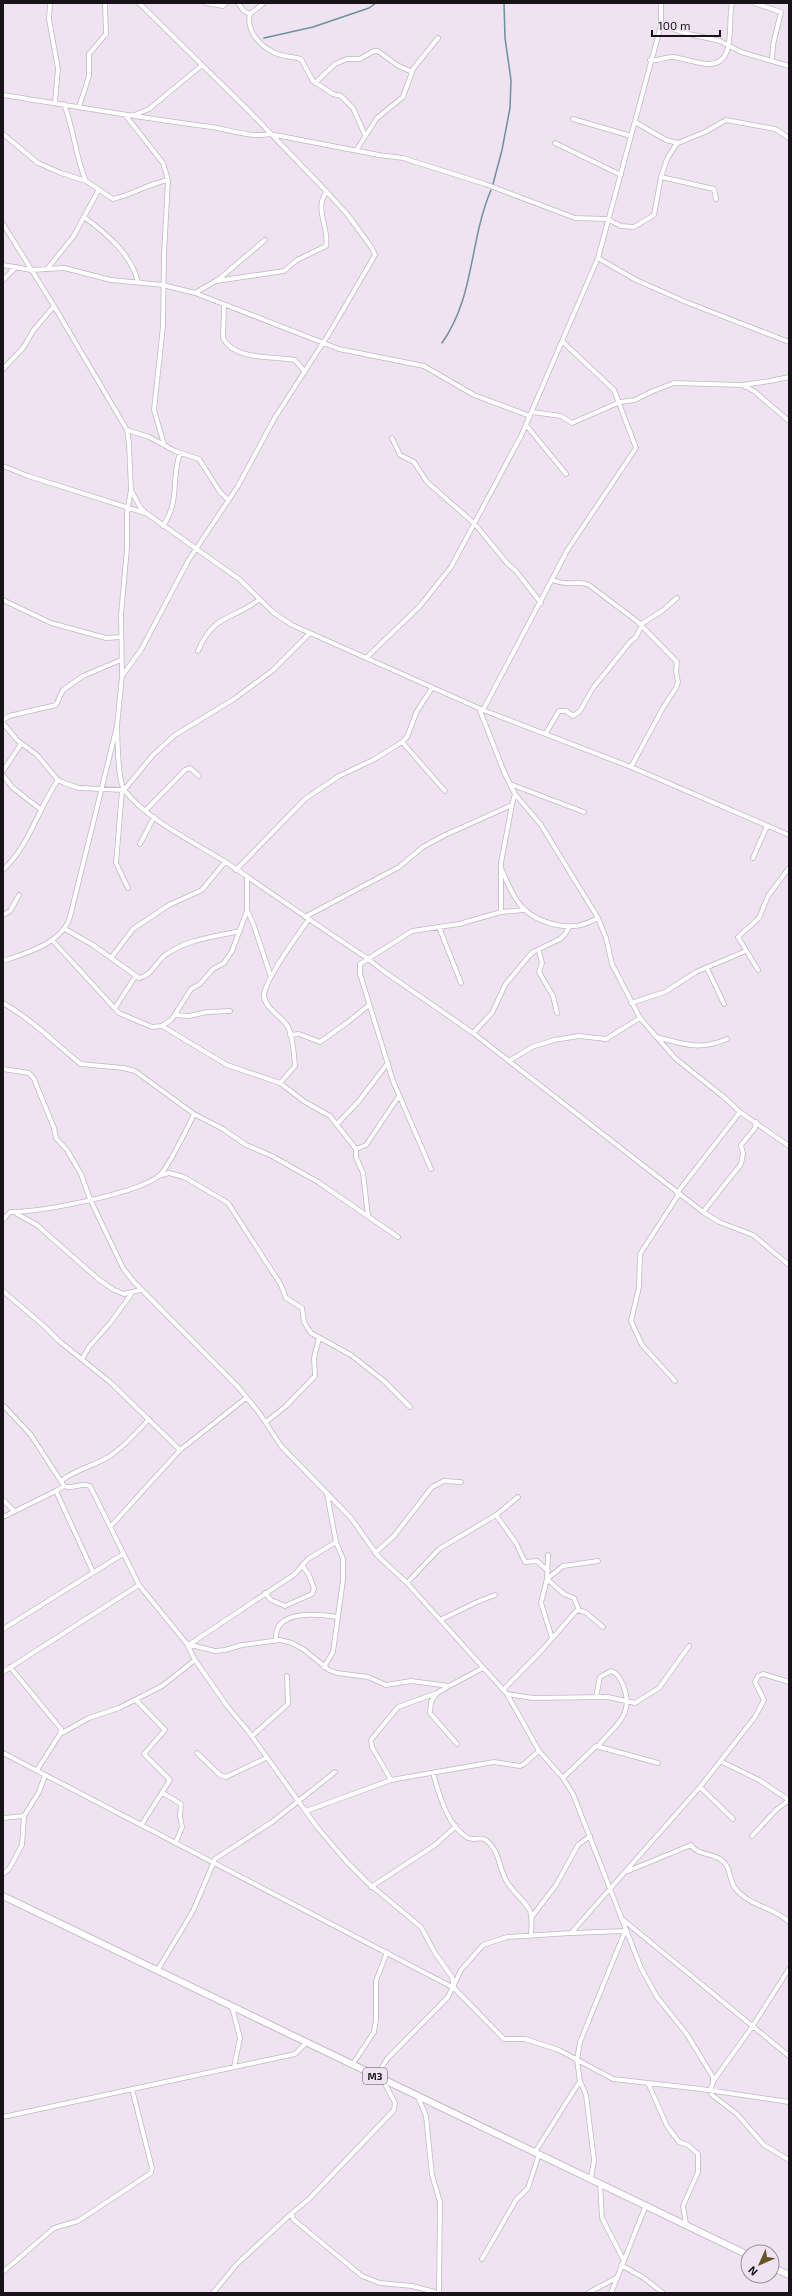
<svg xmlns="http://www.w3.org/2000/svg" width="792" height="2296" viewBox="0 0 792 2296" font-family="'Exo 2',sans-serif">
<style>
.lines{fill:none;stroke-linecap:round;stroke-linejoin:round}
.stream{stroke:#6c909c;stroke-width:1.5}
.street-casing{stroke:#c2b7c5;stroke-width:5.5}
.primary-casing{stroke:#c2b7c5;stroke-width:8}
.street{stroke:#fff;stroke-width:4}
.primary{stroke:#fff;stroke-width:6}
.labels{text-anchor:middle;stroke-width:4;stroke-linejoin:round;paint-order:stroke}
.shield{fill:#efe3f1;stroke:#585159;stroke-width:1}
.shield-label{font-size:10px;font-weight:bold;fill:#171318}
</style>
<rect width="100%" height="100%" fill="#efe3f1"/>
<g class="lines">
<path class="stream" d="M264,38L313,27L369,8L376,3
M493,184L502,150L510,108L511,80L505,38L504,3
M442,343C475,296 469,242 491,190"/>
<g class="street-casing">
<path id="street" d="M50,3L49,19L58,69L55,102
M206,3L223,6L226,3
M238,3L244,11L250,14
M754,3L781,12L773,45L772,60
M250,14C246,30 259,45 273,52C281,57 292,56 301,59L313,81L333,94L341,96L353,108L365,135
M250,14L264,3
M661,25L689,34L720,41L741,52L789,66
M650,60C658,62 665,56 674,57C685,59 696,63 707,64C738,66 727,21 732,3
M315,83L335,64L347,59H360L374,51H378L397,65L412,72
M3,95C72,106 141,118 211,127C231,130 251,138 270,134L379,155L403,158L485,184L575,218L607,219L621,226L634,227L654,215L661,177L667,159L675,146L678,143L705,132L726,120L775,129L789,138
M64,104C74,129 75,156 86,181
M79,107L89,76V54L106,34L105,3
M126,116L163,163L168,180L164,254L163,326L154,410L164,444
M132,116L149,109L201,66
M573,119L631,136
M635,122L666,140L678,143
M3,134L38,163L61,173L86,181L113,199C132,195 148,184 168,180
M555,143L621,175
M357,149L377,118L403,97L413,69L438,38
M661,177L714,189L716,199
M84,217C106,233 132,255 138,282
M3,224L54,306L127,430L129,443L131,490L127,513V548L121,615L122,676L117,726L70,917C62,943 27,953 3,961
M598,258L636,280L686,302L789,342
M3,265L31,270L64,268L111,280L163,285L195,293L339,349L424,366L474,395L530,416
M47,269L73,237L98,191
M3,280L16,267
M216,281L284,271L297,260L326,246C330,230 313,206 327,192
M195,293L219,279L265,240
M224,305L223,338C235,361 273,356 295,360L305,372
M3,369L23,348L33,331L54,306
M742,385L754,391L789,421
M532,412L561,416L572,423L620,402L635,400L653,391L674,383L742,385L770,381L789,377
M526,425L566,474
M127,430L149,437L175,451L199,459L220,492L228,500
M392,438L400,455L414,462L427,482L475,524L507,563L516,571L541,603
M3,466L28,476L145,513
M131,490L140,507L146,513L239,579L274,613L292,625L483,710L631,767L789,835
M163,526C180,502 171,479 180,453
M553,580C568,587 578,580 589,585L638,622L677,662L676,671L678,682L676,688L664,706L631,767
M3,600L51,623L106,638L121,637
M198,651C213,614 233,620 260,599
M366,658L420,606L451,567L521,436L598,258L661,25V3
M122,676L141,650L188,561L238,486L274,419L330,332L375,255L372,248L347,214L327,192L249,111L139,3
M479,708L504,772L515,794L541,825L598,918L606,938L612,964L640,1018L675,1058L725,1098L740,1112L789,1146
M483,710L568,549L636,448L614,390L563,342
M3,720L9,716L56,705L63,690L83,676L121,660
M3,723L17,740L37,755L58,780L64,783L79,788L124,790L153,755L175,735L234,699L272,671L309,634
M117,726C118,740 117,782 125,791C149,821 192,841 224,861C272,893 319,927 367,958L382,970L473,1033L703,1212L719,1222L753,1235L789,1265
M546,733L559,711H566L573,716L580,711L593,688L630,642L636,637L643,623L662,611L677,598
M402,742L445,791
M3,771L21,744
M3,775L12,787L40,809
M510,784L584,812
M122,791L116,863L128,888
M146,810L185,770L190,768L199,776
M140,844L154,817
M753,858L767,826
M3,870C29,846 38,809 58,780
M236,870L305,799L339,776L373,760L402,742L407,737L417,711L432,688
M502,870C514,900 523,918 557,925C573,928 583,926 598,918
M248,912L254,926L271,977
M501,912V863L512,805
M3,915L10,911L19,895
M305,917L399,867L423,847L445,835L512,805L515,794
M439,927L461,983
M65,929L93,945L139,978C151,976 155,964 164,956C186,939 214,937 240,931
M52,940L119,1013L152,1027L162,1026L172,1019L191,989L200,984L213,969L224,963L232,951L247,911V877
M539,951L542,963L539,972L553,996L557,1013
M111,958L133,929L169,905L202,890L225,862
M707,968L724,1004
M758,970L738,937L759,918L768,896L789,868
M3,1003C31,1019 53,1041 78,1062L81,1064L123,1068L135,1071L194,1114L223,1129L246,1145L272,1156L318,1182L398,1237
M631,1003L665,992L696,972L746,951
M115,1008L135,977
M175,1015L189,1016L207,1012L230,1011
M162,1026L227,1065L280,1083L305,1102L330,1116L356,1149L366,1145L399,1096
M473,1033L492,1013L505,985L528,957L533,952L560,939L565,934L569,927
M290,1035L299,1034L320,1042L348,1022L369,1005
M656,1037C684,1044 699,1051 727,1039
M509,1061L532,1047L554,1040L579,1036L606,1039L640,1018
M3,1069L29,1073L34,1079L54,1128L56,1138L67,1150L81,1174L90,1199L123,1268L133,1281L239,1388L260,1414L281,1446L351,1518L378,1556L407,1583L507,1694L539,1751L563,1778L573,1794L641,1968L657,1997L686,2033L713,2077V2083L710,2090L712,2095L737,2114L764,2145L789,2160
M280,1083L295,1066C294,1054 293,1037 288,1027C282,1016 265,1009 264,996C263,982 299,933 309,919
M337,1124L358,1102L388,1063
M356,1149V1157L363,1173L368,1216
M431,1169L393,1081L360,974V964L412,931L459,924L501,912L524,910
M158,1176L169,1173L184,1177L228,1203L281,1285L286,1298L302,1308L304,1322L311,1333L351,1355L384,1381L410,1407
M677,1193L740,1112
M703,1212L741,1164L743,1154L741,1145L755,1128L756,1122
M17,1214L37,1225L98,1279L114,1290L124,1294L140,1290
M3,1220L10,1212C40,1212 138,1194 160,1175C167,1169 189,1125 194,1114
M3,1291L44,1326L59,1341L110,1382L180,1450
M82,1359L89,1347L111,1322L132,1293
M675,1381L642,1345L631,1321L639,1287L640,1254L679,1194
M3,1405L31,1435L64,1486C73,1490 81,1482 90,1486L139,1585L187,1644L195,1660L227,1706L248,1731L317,1827L346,1861L368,1883L421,1927L435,1953L452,1977L454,1988
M266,1422L286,1406L315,1376L314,1358L319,1338
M61,1481C76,1469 94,1466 110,1456C125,1446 137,1432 149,1419
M64,1486L56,1491L93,1572
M3,1500L14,1511
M496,1515L516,1543L525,1562L537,1561L548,1571
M3,1517L56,1491
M111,1526L180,1450L246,1398
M375,1553L394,1536L432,1487L444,1481L461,1482
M548,1555L547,1579L541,1603L552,1638
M407,1583L439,1549L496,1515L518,1497
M265,1593L271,1600L285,1606L312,1594L314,1589L309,1575L302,1565
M579,1610L574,1598L564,1594L547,1579L563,1566L598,1561
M440,1620L477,1602L495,1595
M3,1629L123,1554
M276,1640C273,1609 318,1614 337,1617
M187,1644L215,1651L225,1650L242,1645L280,1640L292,1643L303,1649L329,1670L337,1673L368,1677L386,1685L411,1681L449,1686L483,1668
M190,1644L295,1574L308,1559L336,1542
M10,1667L61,1729L60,1734L37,1770
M324,1667L333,1652L343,1580V1559L336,1542L327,1494
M3,1672L139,1585
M503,1690L543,1649L577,1610L585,1612L603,1627
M437,1693L431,1702L430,1713L457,1744
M507,1694L533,1698L608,1697L635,1703L659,1688L689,1646
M596,1697L600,1677L611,1671C618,1673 620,1679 623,1685C635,1715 616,1724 598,1746
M136,1700L165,1730L144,1754L170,1780L142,1824
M60,1734L89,1718L119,1708L162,1686L195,1660
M252,1736L288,1704L287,1676
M3,1753L454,1988L504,2039H525L559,2050L613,2079L701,2089L789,2102
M197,1753L220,1775L226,1777L266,1758
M720,1761L759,1780L789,1800
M433,1773C439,1794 447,1826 468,1838C475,1841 480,1836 486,1840C500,1851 498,1866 506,1880C512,1892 524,1899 530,1911C533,1919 531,1928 531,1935
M563,1778L596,1746L658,1763
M391,1780L372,1747L371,1740L398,1707L437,1693L449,1686
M700,1787L733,1819
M163,1793L181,1804L180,1816L182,1827L176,1842
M306,1811L391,1780L494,1762L520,1766L524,1764L539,1751
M3,1818L24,1816
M752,1836L776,1810L789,1800
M628,1871L691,1845C697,1855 711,1853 720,1859C731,1865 729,1880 735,1888C750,1907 774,1907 789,1922
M3,1874L9,1869L22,1845L24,1816L39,1792L45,1775
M371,1887L435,1845L456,1826
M531,1918L556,1885L578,1845L590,1836
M621,1918L789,2056
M571,1933L624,1931
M157,1971L193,1911L215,1859L272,1822L335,1772
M232,2007L240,2038L234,2067
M352,2065L374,2032L376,2020V1981L387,1952
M376,2077L387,2059L448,1997L461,1970L483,1945L507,1937L571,1933L700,1787L755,1717L764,1700L755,1682L758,1676L763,1674L789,1682
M383,2080L395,2103L394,2110L309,2199L292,2213L293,2219L362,2276L380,2283L412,2286L435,2292
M714,2080L752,2027L789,1969
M648,2083L667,2126L679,2142L688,2145L698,2154V2172L683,2206L686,2224
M418,2097L426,2116L432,2175L440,2202L439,2293
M3,2117L295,2054L306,2043
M535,2152L580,2081
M591,2178L594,2160L586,2095L580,2081L577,2060L580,2042L626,1929
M600,2183L602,2218L624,2261
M482,2259L516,2200L528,2188L539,2154
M621,2265L644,2278L663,2293
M3,2272L54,2228L78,2221L151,2173L152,2168L132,2089
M213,2293L237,2264L292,2213
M588,2293L616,2278
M611,2293L646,2205"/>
</g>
<g class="primary-casing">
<path id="primary" d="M3,1896L748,2255
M772,2267L789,2275"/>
</g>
<use href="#street" class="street"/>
<use href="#primary" class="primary"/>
</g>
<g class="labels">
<rect class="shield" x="363" y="2068" width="24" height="16" rx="3"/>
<g class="shield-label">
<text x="375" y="2080">M3</text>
</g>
</g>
<rect width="792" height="2296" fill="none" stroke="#171318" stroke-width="8"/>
<g transform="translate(760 2264) rotate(225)"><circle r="19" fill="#efe3f1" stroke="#99909a"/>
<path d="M0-3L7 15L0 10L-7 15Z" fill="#685322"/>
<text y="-6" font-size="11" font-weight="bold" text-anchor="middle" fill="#171318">N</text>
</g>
<path d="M652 30v6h68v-6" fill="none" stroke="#171318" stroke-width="2"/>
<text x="658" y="30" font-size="12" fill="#171318" stroke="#efe3f1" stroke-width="3" paint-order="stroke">100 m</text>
</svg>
